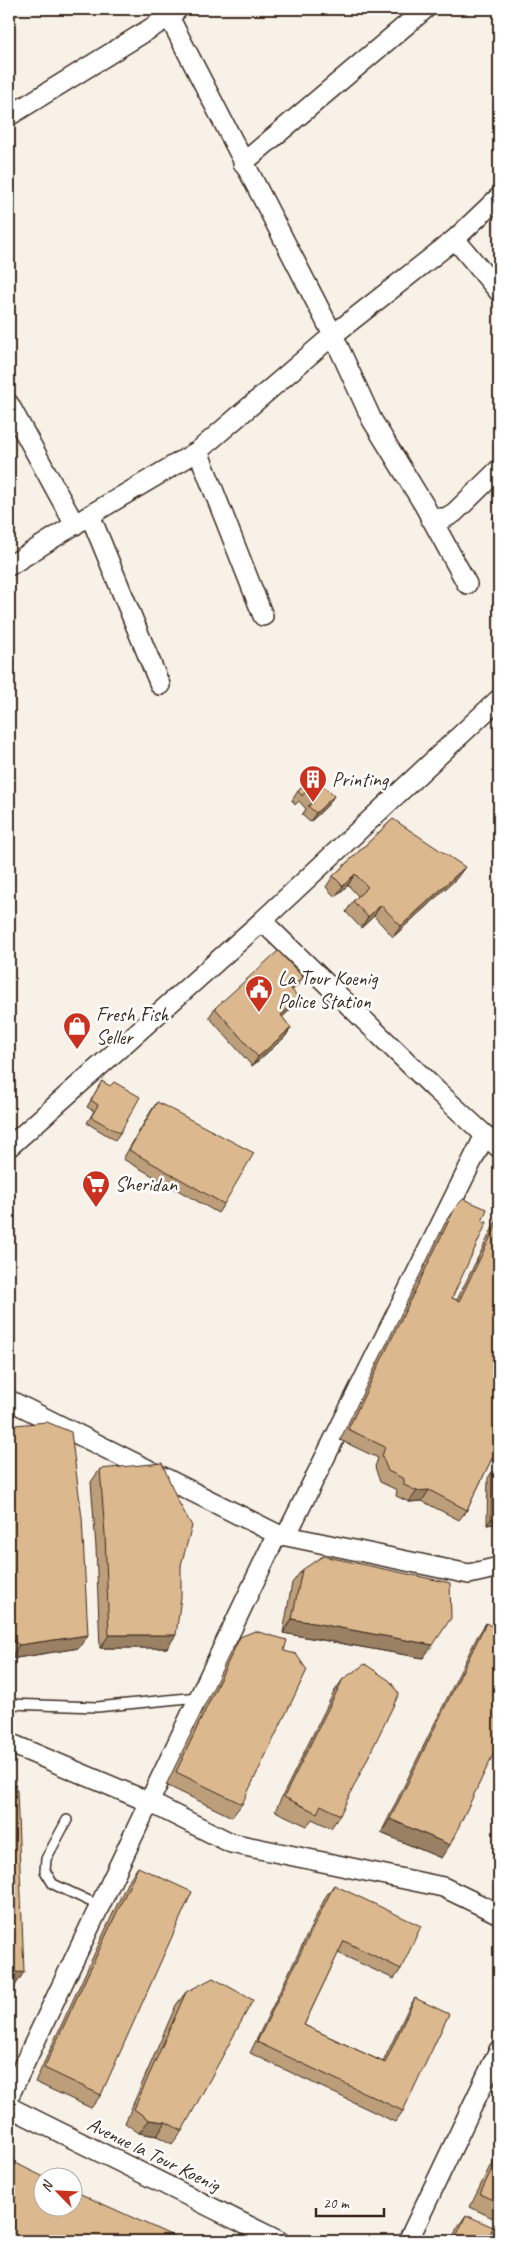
<svg xmlns="http://www.w3.org/2000/svg" width="508" height="2250" viewBox="0 0 508 2250" font-family="Caveat,sans-serif">
<style>
.lines{fill:none;stroke-linecap:round;stroke-linejoin:round}
.service-casing{stroke:#3b2a1e;stroke-width:12}
.minor-casing{stroke:#3b2a1e;stroke-width:22}
.service{stroke:#fff;stroke-width:9}
.minor{stroke:#fff;stroke-width:19}
.wall{fill:#bd9e7a;stroke:#3b2a1e}
.shaded-wall{fill:#9a8163;stroke:#3b2a1e}
.building{fill:#dcb88e;stroke:#3b2a1e}
.labels{text-anchor:middle;stroke-width:5;stroke-linejoin:round;paint-order:stroke}
.poi-label{font-size:20px;fill:#3b2a1e;stroke:#fff;text-anchor:start}
.street-label{font-size:20px;fill:#3b2a1e;stroke:#fff}
</style>
<rect width="100%" height="100%" fill="#f8f1e8"/>
<filter id="ink" filterUnits="userSpaceOnUse"><feTurbulence type="fractalNoise" baseFrequency=".02" numOctaves="2"/><feDisplacementMap in="SourceGraphic" scale="10" xChannelSelector="R" yChannelSelector="G"/><feConvolveMatrix kernelMatrix="1 2 1 2 8 2 1 2 1" color-interpolation-filters="sRGB"/></filter>
<g filter="url(#ink)">
<g class="lines">
<g class="service-casing">
<path id="service" d="M9,1704L97,1707L198,1697
M67,1820L46,1859L45,1871L53,1884L100,1906"/>
</g>
<g class="minor-casing">
<path id="minor" d="M165,9L333,335L372,420L424,505L467,584
M9,116L169,17L178,9
M243,163L425,9
M455,239L499,292
M9,404L75,525
M198,451L263,616
M90,515L160,685
M430,518H445L454,513L499,469
M9,566L90,515L198,451L333,335L455,239L499,197
M262,921L435,1089L499,1148
M9,1147L262,921L499,699
M9,1400L277,1534L469,1574L499,1567
M286,1536L485,1135
M9,1743L149,1802L231,1843L443,1887L499,1914
M9,2096L277,1534
M9,2107L279,2241
M408,2241L499,2050"/>
</g>
<use href="#service" class="service"/>
<use href="#minor" class="minor"/>
</g>
<path class="wall" d="M499,509V526L492,519Z
M499,534V546L494,541Z
M314,777L328,805L310,822L302,815L306,809L299,801L295,805L292,800L298,791Z
M393,819L457,878L393,937L374,916L361,928L346,912L353,901L358,896L348,885L335,897L326,887L333,876Z
M303,977L297,986L292,991L299,998L293,1007L282,1017L291,1028L285,1037L252,1066L209,1017L215,1008Z
M102,1081L120,1133L115,1140L87,1123L94,1111L87,1107Z
M157,1102L224,1204L218,1213L123,1159L151,1111Z
M455,1208L452,1298L457,1300L499,1215V1464L491,1460L467,1510L459,1520L422,1501L409,1502L396,1496L397,1490L380,1482L375,1467L378,1458L340,1440L447,1219Z
M9,1429L79,1648L10,1659L9,1658Z
M100,1469L181,1565L167,1648H100L96,1547L91,1482Z
M492,1472L499,1523L487,1525L488,1478Z
M302,1570L423,1658L283,1633L292,1583Z
M486,1623L441,1858L381,1833L477,1637Z
M240,1637L242,1804L232,1817L166,1785L231,1651Z
M343,1679L340,1815L331,1828L312,1819L307,1826L275,1811L334,1692Z
M138,1867L101,2095L91,2108L35,2082L128,1881Z
M334,1885L401,1969L394,1979L338,1953L304,2025L383,2062L408,2009L415,1998L403,2111L395,2122L250,2053L326,1896Z
M186,1992L182,2131L172,2144L157,2136L139,2133L125,2123L176,2005Z
M499,2148V2221L470,2207Z
M466,2215L487,2241H451L457,2228Z"/>
<path class="shaded-wall" d="M334,796L328,805L310,822L316,813Z
M465,867L457,878L393,937L401,926Z
M355,874L348,885L335,897L343,886Z
M381,905L374,916L361,928L368,917Z
M303,977L297,986L285,998L291,989Z
M299,998L293,1007L275,1024L281,1015Z
M291,1028L285,1037L252,1066L258,1057Z
M429,1490L422,1501L409,1502L417,1491Z
M499,1517V1523L487,1525L491,1519Z
M292,1619L433,1645L423,1658L283,1633Z
M88,1635L79,1648L10,1659L19,1645Z
M109,1635H176L167,1648H100Z
M390,1819L450,1845L441,1858L381,1833Z
M24,1972L15,1986H9V1973Z
M149,2120L166,2122L157,2136L139,2133Z"/>
<path class="building" d="M314,777L334,796L316,813L308,806L314,802L305,792L302,796L298,791Z
M393,819L465,867L401,926L381,905L368,917L353,901L368,887L355,874L343,886L333,876Z
M278,951L303,977L291,989L299,998L281,1015L291,1028L258,1057L215,1008Z
M102,1081L110,1086L114,1082L140,1097L120,1133L91,1117L98,1105L91,1100Z
M157,1102L254,1153L224,1204L129,1150Z
M463,1199L487,1209L482,1222H487L452,1298L459,1301L499,1220V1449L497,1448L467,1510L429,1490L417,1491L404,1485V1479L388,1471L382,1456L385,1447L348,1429L455,1208Z
M47,1422L71,1432L82,1518L88,1635L19,1645L9,1637V1429L15,1425Z
M162,1463L178,1501L192,1526L181,1565V1597L176,1635H109L105,1534L100,1469Z
M499,1470V1517L491,1519L492,1472Z
M323,1556L450,1583L451,1618L433,1645L292,1619L302,1570Z
M486,1623L499,1630V1742L450,1845L390,1819Z
M255,1631L287,1640L284,1651L296,1654L307,1670L242,1804L176,1772L240,1637Z
M365,1664L390,1681L399,1694L340,1815L321,1805L317,1813L284,1797L343,1679Z
M9,1774L17,1791L24,1972L9,1973Z
M138,1867L192,1892L101,2095L44,2068Z
M334,1885L421,1926L401,1969L344,1941L304,2025L385,2063L415,1998L449,2014L403,2111L257,2042Z
M213,1978L253,2000L182,2131L166,2122L149,2120L134,2109L186,1992Z
M499,2154V2203L480,2194Z
M9,2160L46,2178H42V2208H72V2190L184,2241H9Z
M466,2215L493,2227L487,2241H454Z"/>
</g>
<defs>
<g id="building-pin" transform="scale(1.4375)"><path d="M0 17L-7.5 6A9.5 9.5 0 1 1 7.5 6Z" fill="#c8321e" stroke="#fff"/><path d="M-4-6H4V6H1V3H-1V6H-4ZM-2.5-4.3h1.7v1.8h-1.7ZM.8-4.3h1.7v1.8H.8ZM-2.5-1h1.7V.8h-1.7ZM.8-1h1.7V.8H.8Z" fill="#fff"/></g>
<g id="civic-pin" transform="scale(1.4375)"><path d="M0 17L-7.5 6A9.5 9.5 0 1 1 7.5 6Z" fill="#c8321e" stroke="#fff"/><path d="M-.6-6.5H3V-4.5H.6V-3L4-1V1h2V6H-6V1h2V-1L-.6-3ZM-1.2 2.5V6h2.4V2.5Z" fill="#fff"/></g>
<g id="shop-pin" transform="scale(1.4375)"><path d="M0 17L-7.5 6A9.5 9.5 0 1 1 7.5 6Z" fill="#c8321e" stroke="#fff"/><path d="M-5-2.5h2.3a2.7 3.5 0 0 1 5.4 0H5L5.5 6h-11ZM-1.5-2.5h3a1.5 2.3 0 0 0-3 0Z" fill="#fff"/></g>
<g id="supermarket-pin" transform="scale(1.4375)"><path d="M0 17L-7.5 6A9.5 9.5 0 1 1 7.5 6Z" fill="#c8321e" stroke="#fff"/><path d="M-6-5.5h2.5l.6 2H6L4.5 2H-2.5L-4.4-4H-6ZM-1.5 3.2a1.3 1.3 0 1 0 .1 0ZM3 3.2a1.3 1.3 0 1 0 .1 0Z" fill="#fff"/></g>
</defs>
<g fill-rule="evenodd">
<use href="#building-pin" x="313" y="779"/>
<use href="#civic-pin" x="259" y="989"/>
<use href="#shop-pin" x="77" y="1026"/>
<use href="#supermarket-pin" x="96" y="1184"/>
</g>
<g class="labels">
<g class="poi-label">
<text x="332" y="786">Printing</text>
<text x="278" y="985">La Tour Koenig<tspan x="278" dy="23">Police Station</tspan></text>
<text x="96" y="1021">Fresh Fish<tspan x="96" dy="23">Seller</tspan></text>
<text x="115" y="1191">Sheridan</text>
</g>
<g class="street-label">
<text transform="translate(154 2154) rotate(26)" y="7">Avenue la Tour Koenig</text>
</g>
</g>
<rect width="508" height="2250" fill="none" stroke="#fff" stroke-width="30"/>
<rect x="15" y="15" width="478" height="2220" fill="none" stroke="#3b2a1e" stroke-width="2" filter="url(#ink)"/>
<g transform="translate(58 2192) rotate(294)"><circle r="24" fill="#ffffff" stroke="#b1aaa5"/>
<path d="M0-4L9 19L0 12L-9 19Z" fill="#c8321e"/>
<text y="-8" font-size="14" font-weight="bold" text-anchor="middle" fill="#3b2a1e">N</text>
</g>
<path d="M316 2208v8h68v-8" fill="none" stroke="#3b2a1e" stroke-width="2.5"/>
<text x="323" y="2208" font-size="15" fill="#3b2a1e" stroke="#ffffff" stroke-width="4" paint-order="stroke">20 m</text>
</svg>
